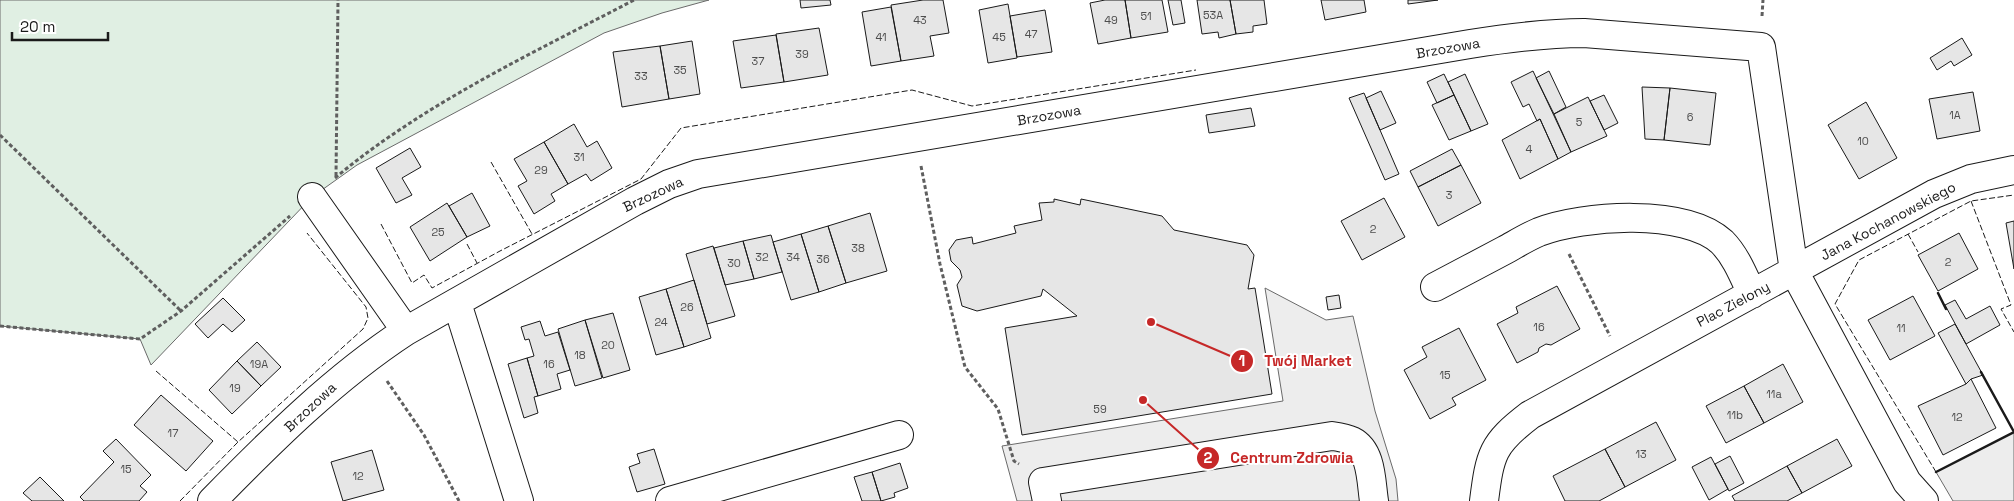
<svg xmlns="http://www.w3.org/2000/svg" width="2014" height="501" viewBox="0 0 2014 501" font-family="'Space Grotesk',sans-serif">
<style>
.green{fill:#e0efe3;stroke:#6a6a6a}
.parking{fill:#ededed;stroke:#6a6a6a}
.building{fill:#e6e6e6;stroke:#1a1a1a}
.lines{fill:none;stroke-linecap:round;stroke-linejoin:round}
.minor-casing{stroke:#1a1a1a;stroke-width:30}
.path{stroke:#5f5f5f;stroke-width:3;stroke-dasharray:4 2.5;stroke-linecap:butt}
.minor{stroke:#fff;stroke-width:28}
.fence{stroke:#1a1a1a;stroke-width:1;stroke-dasharray:6 2.5;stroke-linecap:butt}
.wall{stroke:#1a1a1a;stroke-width:2.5}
.labels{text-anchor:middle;stroke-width:4;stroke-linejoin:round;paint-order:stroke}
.number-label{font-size:11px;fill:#4d4d4d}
.street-label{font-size:14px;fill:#1a1a1a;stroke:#fff}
.leader{fill:none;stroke:#c62828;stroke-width:2}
.callout-dot{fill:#c62828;stroke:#fff;stroke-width:2}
.mark-label{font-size:15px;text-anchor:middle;font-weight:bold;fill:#fff}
.callout-label{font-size:15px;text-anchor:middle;font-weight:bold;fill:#c62828;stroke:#fff;stroke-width:4;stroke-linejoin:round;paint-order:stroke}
</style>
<rect width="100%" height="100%" fill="#fff"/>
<path class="green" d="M0,0H709L662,13L604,33L357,165L312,197L151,365L140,339L0,326Z"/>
<path class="parking" d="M1265,288L1326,320L1353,316L1375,411L1396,479L1398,501H1017L1002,446L1283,401Z
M2014,432V501H1953L1936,472Z"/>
<path class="building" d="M800,0H830L831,5L801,8Z
M923,0H943L949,33L930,36L934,56L901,61L891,5Z
M1105,0H1125L1131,38L1098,44L1090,3Z
M1125,0H1162L1168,32L1131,38Z
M1168,0H1181L1185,23L1173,25Z
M1197,0H1230L1236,34L1219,38L1218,32L1202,34Z
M1230,0H1264L1267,24L1253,26V32L1236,34Z
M1321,0H1364L1366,12L1325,20Z
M1408,0H1438L1408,4Z
M1008,4L1017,58L988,63L979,10Z
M891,7L901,61L871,66L862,12Z
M1045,10L1052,52L1017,57L1010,16Z
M819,28L828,75L784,82L776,34Z
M776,35L784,82L741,88L733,41Z
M1962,38L1972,55L1954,66L1951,61L1937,70L1930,58Z
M692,41L700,94L669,99L660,46Z
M660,46L669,99L622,107L613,52Z
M1533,71L1571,152L1558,159L1540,119L1537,121L1529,104L1523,107L1511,82Z
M1549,71L1566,107L1554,114L1536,78Z
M1444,74L1454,95L1437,103L1427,82Z
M1465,74L1488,124L1471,131L1448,82Z
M1642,87L1670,88L1664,140L1645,139Z
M1670,88L1716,93L1710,145L1664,140Z
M1381,91L1396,123L1380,130L1366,98Z
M1973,92L1980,131L1937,139L1929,99Z
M1364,93L1399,174L1385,180L1349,98Z
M1454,95L1471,131L1449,140L1432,105Z
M1604,95L1618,123L1604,130L1590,101Z
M1588,97L1607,136L1571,152L1554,114Z
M1866,102L1897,158L1859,179L1828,125Z
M1251,108L1255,126L1209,133L1206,115Z
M1540,119L1558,159L1520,179L1502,140Z
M574,124L587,147L597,141L612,168L591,181L586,174L568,184L544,142Z
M544,142L568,184L551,194L555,201L534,214L518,186L527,181L514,159Z
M410,148L421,167L402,178L412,195L396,203L376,168Z
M1452,149L1461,165L1418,187L1410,171Z
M1461,165L1481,203L1438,226L1418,187Z
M472,193L490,226L467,237L449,206Z
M1384,198L1405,237L1362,260L1341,221Z
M1054,199L1080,205L1081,199L1162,216L1174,230L1247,245L1254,255L1248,289L1255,288L1272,394L1022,435L1005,328L1077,316L1043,289L1041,296L977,311L962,306L957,285L962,277L960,270L951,261L949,250L956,240L972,237L973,244L1016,233L1014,226L1042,220L1039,203L1054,202Z
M447,203L467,237L430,261L410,227Z
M870,213L887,271L846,283L828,226Z
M2014,221V269L2006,223Z
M828,226L846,283L819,292L801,234Z
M1959,233L1978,269L1938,291L1918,255Z
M801,234L819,292L791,300L773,242Z
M771,235L782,272L754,279L743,241Z
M743,241L754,279L725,285L714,248Z
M713,246L735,316L707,324L686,254Z
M694,280L711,338L684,347L666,289Z
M1557,286L1580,329L1551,345L1546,344L1539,348L1538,352L1517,363L1497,324L1518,313L1516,307Z
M666,289L684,347L656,355L639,297Z
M1339,295L1341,308L1328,310L1326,297Z
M1913,296L1935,336L1890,360L1868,320Z
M223,298L245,320L232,332L223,324L208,338L195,324Z
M1955,300L1966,319L1990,306L2000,325L1966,344L1945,305Z
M613,313L630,370L603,378L585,320Z
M585,320L602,378L575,386L558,329Z
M540,321L545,336L558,332L570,370L557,374L561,389L538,396L527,358L534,356L529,339L525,340L521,327Z
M1955,324L1983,375L1971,379L1966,384L1938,333Z
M1459,328L1486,380L1452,398L1456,405L1430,419L1404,370L1427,357L1422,347Z
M257,342L281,367L261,386L237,361Z
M527,358L538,396L534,397L538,413L524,418L508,364Z
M237,361L261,386L232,414L209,390Z
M1783,364L1803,402L1764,423L1744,386Z
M1971,379L1996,428L1943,455L1918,406L1966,384Z
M1744,386L1764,423L1726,443L1706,406Z
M161,395L213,441L186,471L134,425Z
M1656,422L1676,460L1625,487L1605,449Z
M116,439L151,475L140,486L147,492L139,501H84L80,497L114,462L103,451Z
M1837,439L1852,466L1802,493L1787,466Z
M654,449L665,484L637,492L629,467L640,463L637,454Z
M1605,449L1625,487L1599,501H1565L1553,476Z
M372,450L384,490L343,501L331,462Z
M1730,456L1744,483L1729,491L1715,464Z
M1711,457L1728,489L1709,500L1692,467Z
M900,463L908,488L894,493L895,497L881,501L872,472Z
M1787,466L1802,493L1787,501H1735L1732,496Z
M872,472L881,501H862L854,477Z
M40,477L64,501H32L23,493Z"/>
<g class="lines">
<g class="minor-casing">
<path id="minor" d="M312,197L406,331
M1435,287C1458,275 1482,262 1505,250C1516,244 1527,237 1539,232C1583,215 1685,208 1722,242C1736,256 1744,277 1752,294
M457,303L519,501
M212,501C272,440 334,378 406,331L635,201L669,184L698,174L1470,44C1508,38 1545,33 1584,33L1761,47L1794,271L1907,482L1924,501
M670,501L899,435
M1047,501L1043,482L1332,436C1339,437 1346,438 1352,441C1372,451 1371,482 1374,501
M1484,501C1490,454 1492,444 1530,415L1934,194L1971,179L2014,170"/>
</g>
<path class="path" d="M1762,16L1763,0
M0,135L181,311
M921,166L940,264L965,367L998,409L1014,461L1019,464
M336,176L338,0
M335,178C423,104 533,53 634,0
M1569,254L1610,336
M0,326L140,339L181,311L290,216
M387,381L424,435L459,501"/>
<use href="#minor" class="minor"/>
<path class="fence" d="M491,162L532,234
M1971,201L2011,305L2001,309L2014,332
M381,224L412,283L424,275L432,288L500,251L641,179L681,128L912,90L972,106L1196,70
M1908,234L1918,252
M467,244L477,263
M156,371L238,442
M1936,472L1835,304L1859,260L1971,201L2014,195
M180,501L238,442L363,329L368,318L366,307L307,233"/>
<path class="wall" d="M1938,293L1946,309
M1981,372L2014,432
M1936,472L2014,432"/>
</g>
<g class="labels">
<g class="number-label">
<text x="1213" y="19">53A</text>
<text x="1146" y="20">51</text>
<text x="920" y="24">43</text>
<text x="1111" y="24">49</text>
<text x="1031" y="38">47</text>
<text x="881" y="41">41</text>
<text x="999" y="41">45</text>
<text x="802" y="58">39</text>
<text x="758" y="65">37</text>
<text x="680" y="74">35</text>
<text x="641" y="80">33</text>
<text x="1955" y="119">1A</text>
<text x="1690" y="121">6</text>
<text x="1579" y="126">5</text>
<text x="1863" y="145">10</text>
<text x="1529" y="153">4</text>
<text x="579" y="161">31</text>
<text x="541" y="174">29</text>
<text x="1449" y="199">3</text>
<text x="1373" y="233">2</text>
<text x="438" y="236">25</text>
<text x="858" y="252">38</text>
<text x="762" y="261">32</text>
<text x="793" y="261">34</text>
<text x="823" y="263">36</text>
<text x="1948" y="266">2</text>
<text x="734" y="267">30</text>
<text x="687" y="311">26</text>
<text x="661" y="326">24</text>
<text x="1539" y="331">16</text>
<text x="1901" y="332">11</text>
<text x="608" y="349">20</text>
<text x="580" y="359">18</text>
<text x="259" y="368">19A</text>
<text x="549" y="368">16</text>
<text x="1445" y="379">15</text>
<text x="235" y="392">19</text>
<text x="1774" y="398">11a</text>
<text x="1100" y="413">59</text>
<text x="1735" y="419">11b</text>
<text x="1957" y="421">12</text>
<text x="173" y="437">17</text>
<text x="1641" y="458">13</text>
<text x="126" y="473">15</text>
<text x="358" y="480">12</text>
</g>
<g class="street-label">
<text transform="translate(1448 48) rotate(-10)" y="5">Brzozowa</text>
<text transform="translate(1049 115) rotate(-10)" y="5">Brzozowa</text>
<text transform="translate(653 194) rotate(-25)" y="5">Brzozowa</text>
<text transform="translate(1888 221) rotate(-28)" y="5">Jana Kochanowskiego</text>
<text transform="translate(1733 304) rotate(-28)" y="5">Plac Zielony</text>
<text transform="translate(310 407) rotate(-43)" y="5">Brzozowa</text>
</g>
</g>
<path class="leader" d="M1151 322L1242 361M1143 400L1208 458"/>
<g class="callout-dot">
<circle cx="1151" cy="322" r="5"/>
<circle cx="1143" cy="400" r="5"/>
<circle cx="1242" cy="361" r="12"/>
<circle cx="1208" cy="458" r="12"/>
</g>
<g class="mark-label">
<text x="1242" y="366">1</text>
<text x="1208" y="463">2</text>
</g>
<g class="callout-label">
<text x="1308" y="366">Twój Market</text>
<text x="1292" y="463">Centrum Zdrowia</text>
</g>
<path d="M12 32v8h96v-8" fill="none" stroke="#1a1a1a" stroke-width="2.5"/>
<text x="20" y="32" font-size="15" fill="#1a1a1a" stroke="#ffffff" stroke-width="4" paint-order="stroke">20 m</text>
</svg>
